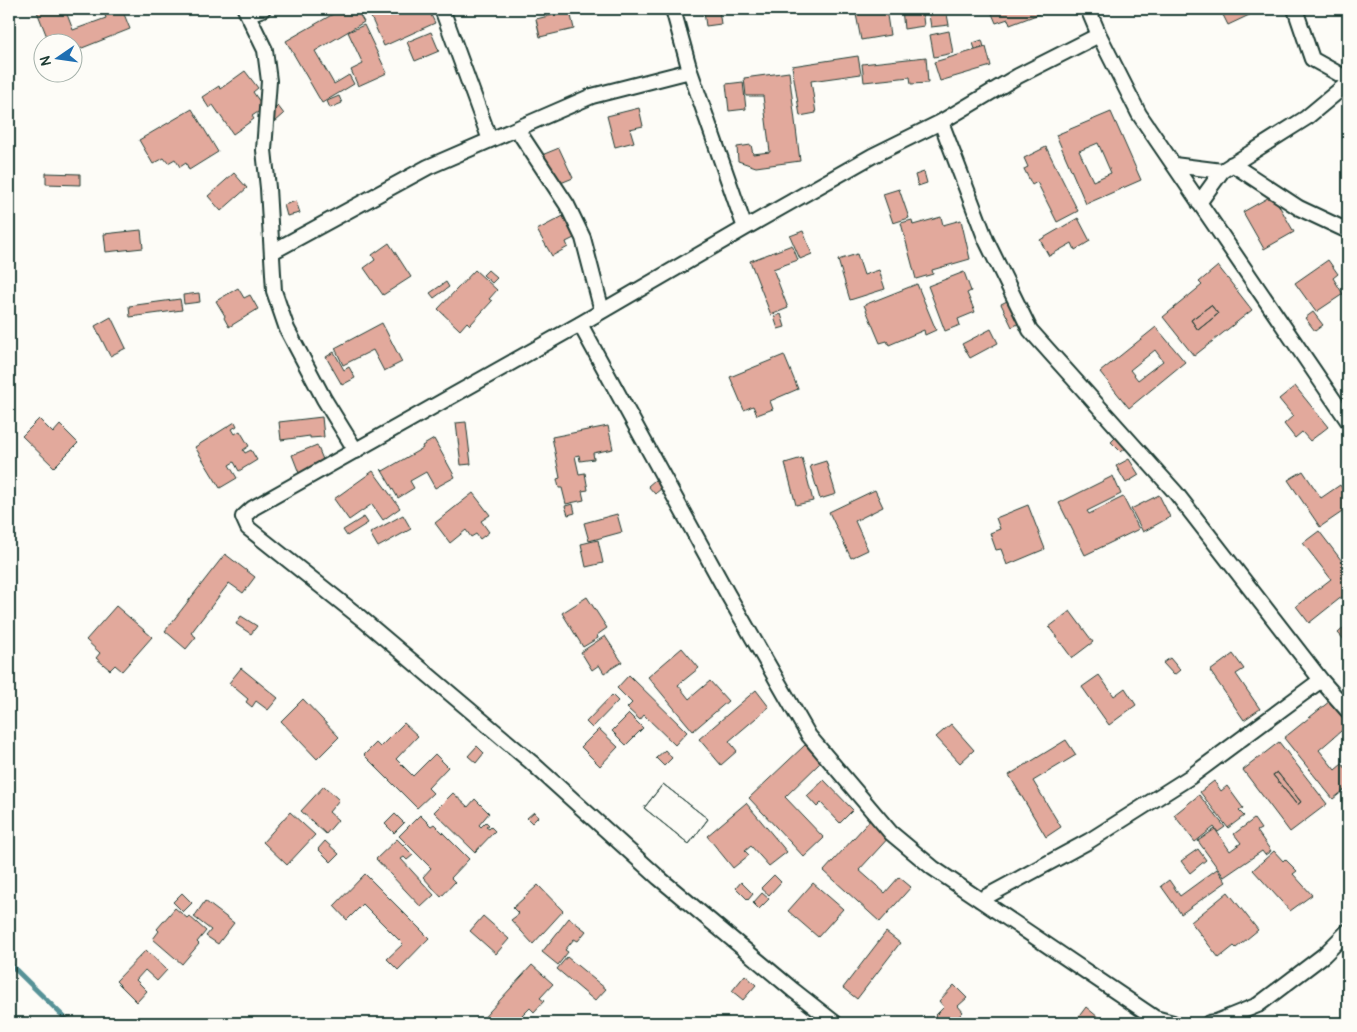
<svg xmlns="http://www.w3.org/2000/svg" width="1357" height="1032" viewBox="0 0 1357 1032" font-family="Pangolin,sans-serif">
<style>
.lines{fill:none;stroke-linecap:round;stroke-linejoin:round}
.stream{stroke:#579297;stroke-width:5}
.building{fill:#e2a99c;stroke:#1f3d34;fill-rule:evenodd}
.street-casing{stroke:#1f3d34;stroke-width:18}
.street{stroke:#fdfcf7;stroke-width:14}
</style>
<rect width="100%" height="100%" fill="#fdfcf7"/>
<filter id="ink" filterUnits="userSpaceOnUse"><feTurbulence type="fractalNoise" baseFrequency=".02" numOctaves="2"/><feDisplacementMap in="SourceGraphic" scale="10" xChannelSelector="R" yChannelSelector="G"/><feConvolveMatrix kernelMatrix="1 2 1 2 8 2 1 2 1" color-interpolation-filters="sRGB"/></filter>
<g filter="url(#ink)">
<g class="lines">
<path class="stream" d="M9,963L70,1023"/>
</g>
<path class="building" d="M36,9H122L130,29L72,52V42H49Z
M65,9H103L106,18L73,30Z
M342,9H356L364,22L315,51L334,84L349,75L354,84L322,103L286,41Z
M385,9H428L435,23L384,46L370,15Z
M855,9H886L890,35L861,40Z
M902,9H922L924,26L904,29Z
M928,9H946L949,25L931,27Z
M990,9H1037L1039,14L1010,25L1008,19L996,23Z
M1220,9H1262L1228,25Z
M719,10L721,24L706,26L704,12Z
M570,11L574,29L540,37L536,19Z
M364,25L387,73L358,86L351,70L363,64L348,32Z
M949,31L953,53L934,57L930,35Z
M431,32L439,51L415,61L407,42Z
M982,40L984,47L975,49L973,43Z
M986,47L991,66L940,81L934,62Z
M858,56L861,74L811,81L816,113L800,116L792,66Z
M926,57L928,83L911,84L910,77L864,82L862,64Z
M245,71L258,88L253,92L264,108L252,116L254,119L233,134L213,105L209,108L202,97L219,86L220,89Z
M789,72L800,161L756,167L738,161L737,147L751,145L753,154L770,152L763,96H746L744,78Z
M743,82L746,109L729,111L726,84Z
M339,96L342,103L330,108L327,101Z
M278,106L284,114L275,122L268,115Z
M639,108L643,126L630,129L634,142L615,147L607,116Z
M192,109L218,152L189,170L186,163L180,167L175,159L168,163L164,158L153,164L139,140Z
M1111,112L1141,180L1086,204L1056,135ZM1098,143L1111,173L1093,181L1079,151Z
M1046,147L1078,211L1057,222L1037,182L1032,185L1024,169L1028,167L1024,158Z
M559,148L573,178L556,185L542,155Z
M924,172L927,183L918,186L915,175Z
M46,173L80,174V185L46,184Z
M234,173L247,188L221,211L208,196Z
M899,189L909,218L893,223L883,194Z
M1273,195L1294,232L1264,249L1243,212Z
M296,201L300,213L287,216L284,205Z
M567,214L578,236L566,242L568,247L552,256L537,230Z
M941,217L943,225L961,220L970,259L932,270L933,274L916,279L901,223L912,220L913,225Z
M1078,218L1090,241L1075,250L1072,243L1049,256L1040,240Z
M141,230L143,248L106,252L104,234Z
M803,231L812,254L800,259L790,236Z
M389,243L411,277L383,295L364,268L375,260L372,255Z
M792,245L798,260L773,269L788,308L771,315L750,261Z
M857,254L864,275L879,270L885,289L850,300L838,260Z
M1328,260L1338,274L1333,278L1343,294L1316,312L1295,283Z
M1218,266L1252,310L1194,356L1163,317L1202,285L1199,282ZM1211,305L1218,314L1198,330L1191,320Z
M475,270L497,290L489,299L492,301L470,325L467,322L460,330L438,309Z
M488,270L497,278L492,283L483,275Z
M964,272L971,291L967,293L975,312L958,319L960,325L945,331L928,286Z
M446,282L449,287L434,298L430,293Z
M917,284L936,330L925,335L924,330L889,345L887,341L880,343L864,305Z
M238,288L244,298L250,295L258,309L229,327L224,318L225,316L216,301Z
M199,293L200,302L184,304L183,295Z
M180,299L182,310L130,317L129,306Z
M1011,299L1022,322L1012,327L1001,304Z
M1211,305L1218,314L1198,330L1191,320Z
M1313,312L1323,325L1315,331L1305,318Z
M781,314L785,327L778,329L774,317Z
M111,317L126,348L110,356L95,326Z
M382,323L402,362L384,371L373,350L343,365L335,348Z
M1156,327L1185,362L1129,408L1100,372ZM1155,350L1163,361L1138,380L1130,370Z
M991,329L998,343L970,358L962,344Z
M334,352L344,370L349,367L355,378L342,385L326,357Z
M784,355L798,389L770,401L773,409L757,415L753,406L744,410L730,377Z
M1295,386L1328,427L1310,441L1302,432L1295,438L1284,424L1293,416L1279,399Z
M322,417L324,437L310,438V436L281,440L279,422Z
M39,419L53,433L60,425L78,443L54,467L22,436Z
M235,422L237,426L232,429L235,434L240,431L249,446L243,450L245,453L251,450L257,460L239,471L234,462L229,465L237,478L220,488L195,447Z
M466,422L471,464L461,465L456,423Z
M608,426L613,449L593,453L594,459L580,461L579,455L575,456L579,474L585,473L588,490L582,491L584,500L566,504L562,488H559L557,479L560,478L552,437Z
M1116,437L1126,448L1121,452L1111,442Z
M434,439L455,477L435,488L426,472L410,481L414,488L398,498L381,469L383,471L423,448L422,446Z
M317,445L324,462L299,473L292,455Z
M802,458L813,501L796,505L785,463Z
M1129,459L1139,475L1126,483L1116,466Z
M826,461L836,494L820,499L810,466Z
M373,471L400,508L383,520L372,504L349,520L334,499Z
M1303,471L1321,498L1340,485L1348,498V508L1320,527L1288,480Z
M1113,476L1121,494L1087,511L1089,514L1123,497L1139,529L1085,555L1059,503Z
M655,480L662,488L655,494L648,486Z
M875,490L883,507L855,521L868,550L851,558L829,512Z
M473,493L490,515L481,521L489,532L480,539L476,534L471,537L466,530L450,543L435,523Z
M1159,495L1170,517L1143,532L1131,509Z
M573,504L575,513L568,515L565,506Z
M1028,505L1045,549L1007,565L1001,549L996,550L990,533L1000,529L996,518Z
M617,514L622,532L589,541L584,523Z
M403,515L411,529L378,547L370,533Z
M364,517L368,523L347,536L343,530Z
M1319,531L1348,569V592L1309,623L1296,606L1331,579L1303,543Z
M598,540L603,563L586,567L581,544Z
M225,554L255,577L243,593L229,583L191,633L196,637L186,649L165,631Z
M587,597L607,628L597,635L598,638L583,647L562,613Z
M116,606L152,637L122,671L115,665L110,670L96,658L100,653L86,640Z
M1070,611L1093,642L1072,658L1049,627Z
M241,616L257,626L251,634L236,624Z
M1348,624V644L1338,633Z
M605,636L622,662L604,673L599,665L592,670L581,652Z
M682,648L699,668L678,685L689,699L710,681L728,701L693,731L648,677Z
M1233,654L1244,669L1236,674L1260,709L1244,720L1210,671Z
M1170,658L1180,670L1174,675L1163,663Z
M241,668L278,698L268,710L256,701L252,707L246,702L248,699L229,683Z
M629,675L687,732L675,745L644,715L640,720L627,708L632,703L617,688Z
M1099,675L1114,696L1125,688L1136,705L1109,725L1082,687Z
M756,690L769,707L729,741L737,751L721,765L699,739Z
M612,695L618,701L592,728L586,722Z
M303,699L339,737L317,759L281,721Z
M1330,701L1348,725L1319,750L1335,770L1342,764L1348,771V787L1333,799L1284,738Z
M629,714L643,728L626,745L612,731Z
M404,723L418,736L396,759L413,776L435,754L448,767L428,788L433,793L417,808L364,755L376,743L380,747Z
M951,724L974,750L960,763L936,737Z
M599,729L618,747L600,766L581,747Z
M1066,740L1076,755L1033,781L1061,827L1046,837L1009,775Z
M1279,742L1327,804L1290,832L1243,770ZM1277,772L1301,802L1297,805L1273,775Z
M805,745L821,762L785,797L824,838L804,857L749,798Z
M477,746L484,753L476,763L468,756Z
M665,750L672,758L664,766L656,758Z
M1277,772L1301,802L1297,805L1273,775Z
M824,780L853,810L840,823L821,803L817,807L807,796Z
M1214,781L1221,791L1227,786L1243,808L1239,811L1244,816L1228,828L1200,792Z
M663,784L708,819L689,844L644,808Z
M663,784L708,819L689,844L644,808Z
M324,786L339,800L329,812L338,820L326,834L301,811Z
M453,793L468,807L475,799L489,813L479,825L481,827L486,822L489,825L486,827L489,829L491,827L495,831L475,852L434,812Z
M1199,795L1225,827L1218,832L1214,827L1195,842L1174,815Z
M746,803L787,852L769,866L751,846L745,851L749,855L733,868L707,836Z
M290,812L315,835L287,865L263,842Z
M534,812L538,817L532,823L527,818Z
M395,814L404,823L394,833L385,824Z
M420,815L431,826L434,824L469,859L451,878L455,882L441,897L423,877L431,868L399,836Z
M872,818L891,835L859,870L885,893L899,877L911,887L880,922L824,871Z
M1254,819L1261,829L1257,831L1271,851L1265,855L1262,851L1224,877L1198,841L1215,829L1230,851L1241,843L1234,834Z
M397,839L413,855L407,860L404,857L401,859L434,895L421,907L376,859Z
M325,841L339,854L331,862L318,849Z
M1198,849L1206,860L1190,873L1181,861Z
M1274,851L1283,861L1285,859L1297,871L1293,874L1312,895L1290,911L1253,870Z
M1217,869L1226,882L1181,914L1161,886L1169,880L1180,896Z
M365,874L429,938L398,970L387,959L403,944L363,904L347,920L334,906Z
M774,875L781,882L769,895L761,888Z
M741,882L753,894L748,900L736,888Z
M813,883L843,909L818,937L788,911Z
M538,885L563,911L533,944L511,920L519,914L513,908Z
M1228,892L1258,930L1236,948L1234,946L1219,958L1191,922Z
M182,893L192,903L183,912L173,902Z
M762,893L769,899L759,909L753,903Z
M205,901L234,923L218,944L206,936L211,930L194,917Z
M175,908L187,918L189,916L206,931L197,942L199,944L182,964L153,939L159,931L157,929Z
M483,916L509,939L496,954L470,931Z
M569,918L586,931L578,941L574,939L565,950L568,952L558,965L542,952Z
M886,932L900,943L857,999L843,988Z
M146,950L167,970L157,981L145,970L136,980L147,991L137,1002L116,981Z
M567,957L606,989L595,1001L557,969Z
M532,965L553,984L540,998L544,1001L534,1012L530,1008L517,1021L519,1023H479Z
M745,975L756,985L743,1000L732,991Z
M954,985L967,998L958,1006L963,1012L952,1023H928L944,1007L939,1001Z
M1086,1007L1105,1023H1074Z"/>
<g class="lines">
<g class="street-casing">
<path id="street" d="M245,9L265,50L269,81L264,150L268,188L274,291L287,329L324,399L356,451
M442,9L490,140
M673,9L690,71L745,228
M1088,9L1099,35L1139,114L1348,421
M1295,9L1312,59L1348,79
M248,14L263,9
M941,122L986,240L1030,330L1176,493L1321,680L1348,711
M517,129L567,205L583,238L602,311
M1232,164L1299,208L1348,231
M1174,165L1222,171
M1199,203L1222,171L1306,118L1348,83
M272,252L428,167L592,96L690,71
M580,324L727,593L809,736L891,833L933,868L1155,1018L1173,1023
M980,900L1089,841L1190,777L1321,680
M835,1023L793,990L659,878L531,762L361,618L248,528L243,517L253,508L580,324L745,228L872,156L941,122L1018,76L1099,35
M1209,1023L1216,1022L1258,1005L1324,955L1348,931"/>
</g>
<use href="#street" class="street"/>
</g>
</g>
<rect width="1357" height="1032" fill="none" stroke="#fdfcf7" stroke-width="30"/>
<rect x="15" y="15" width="1327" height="1002" fill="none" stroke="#1f3d34" stroke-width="2" filter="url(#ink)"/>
<g transform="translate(58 58) rotate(257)"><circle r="24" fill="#fdfcf7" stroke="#a4b0a9"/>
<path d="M0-4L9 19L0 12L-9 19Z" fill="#1f6fb2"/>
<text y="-8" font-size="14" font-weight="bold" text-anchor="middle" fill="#1f3d34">N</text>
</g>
</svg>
